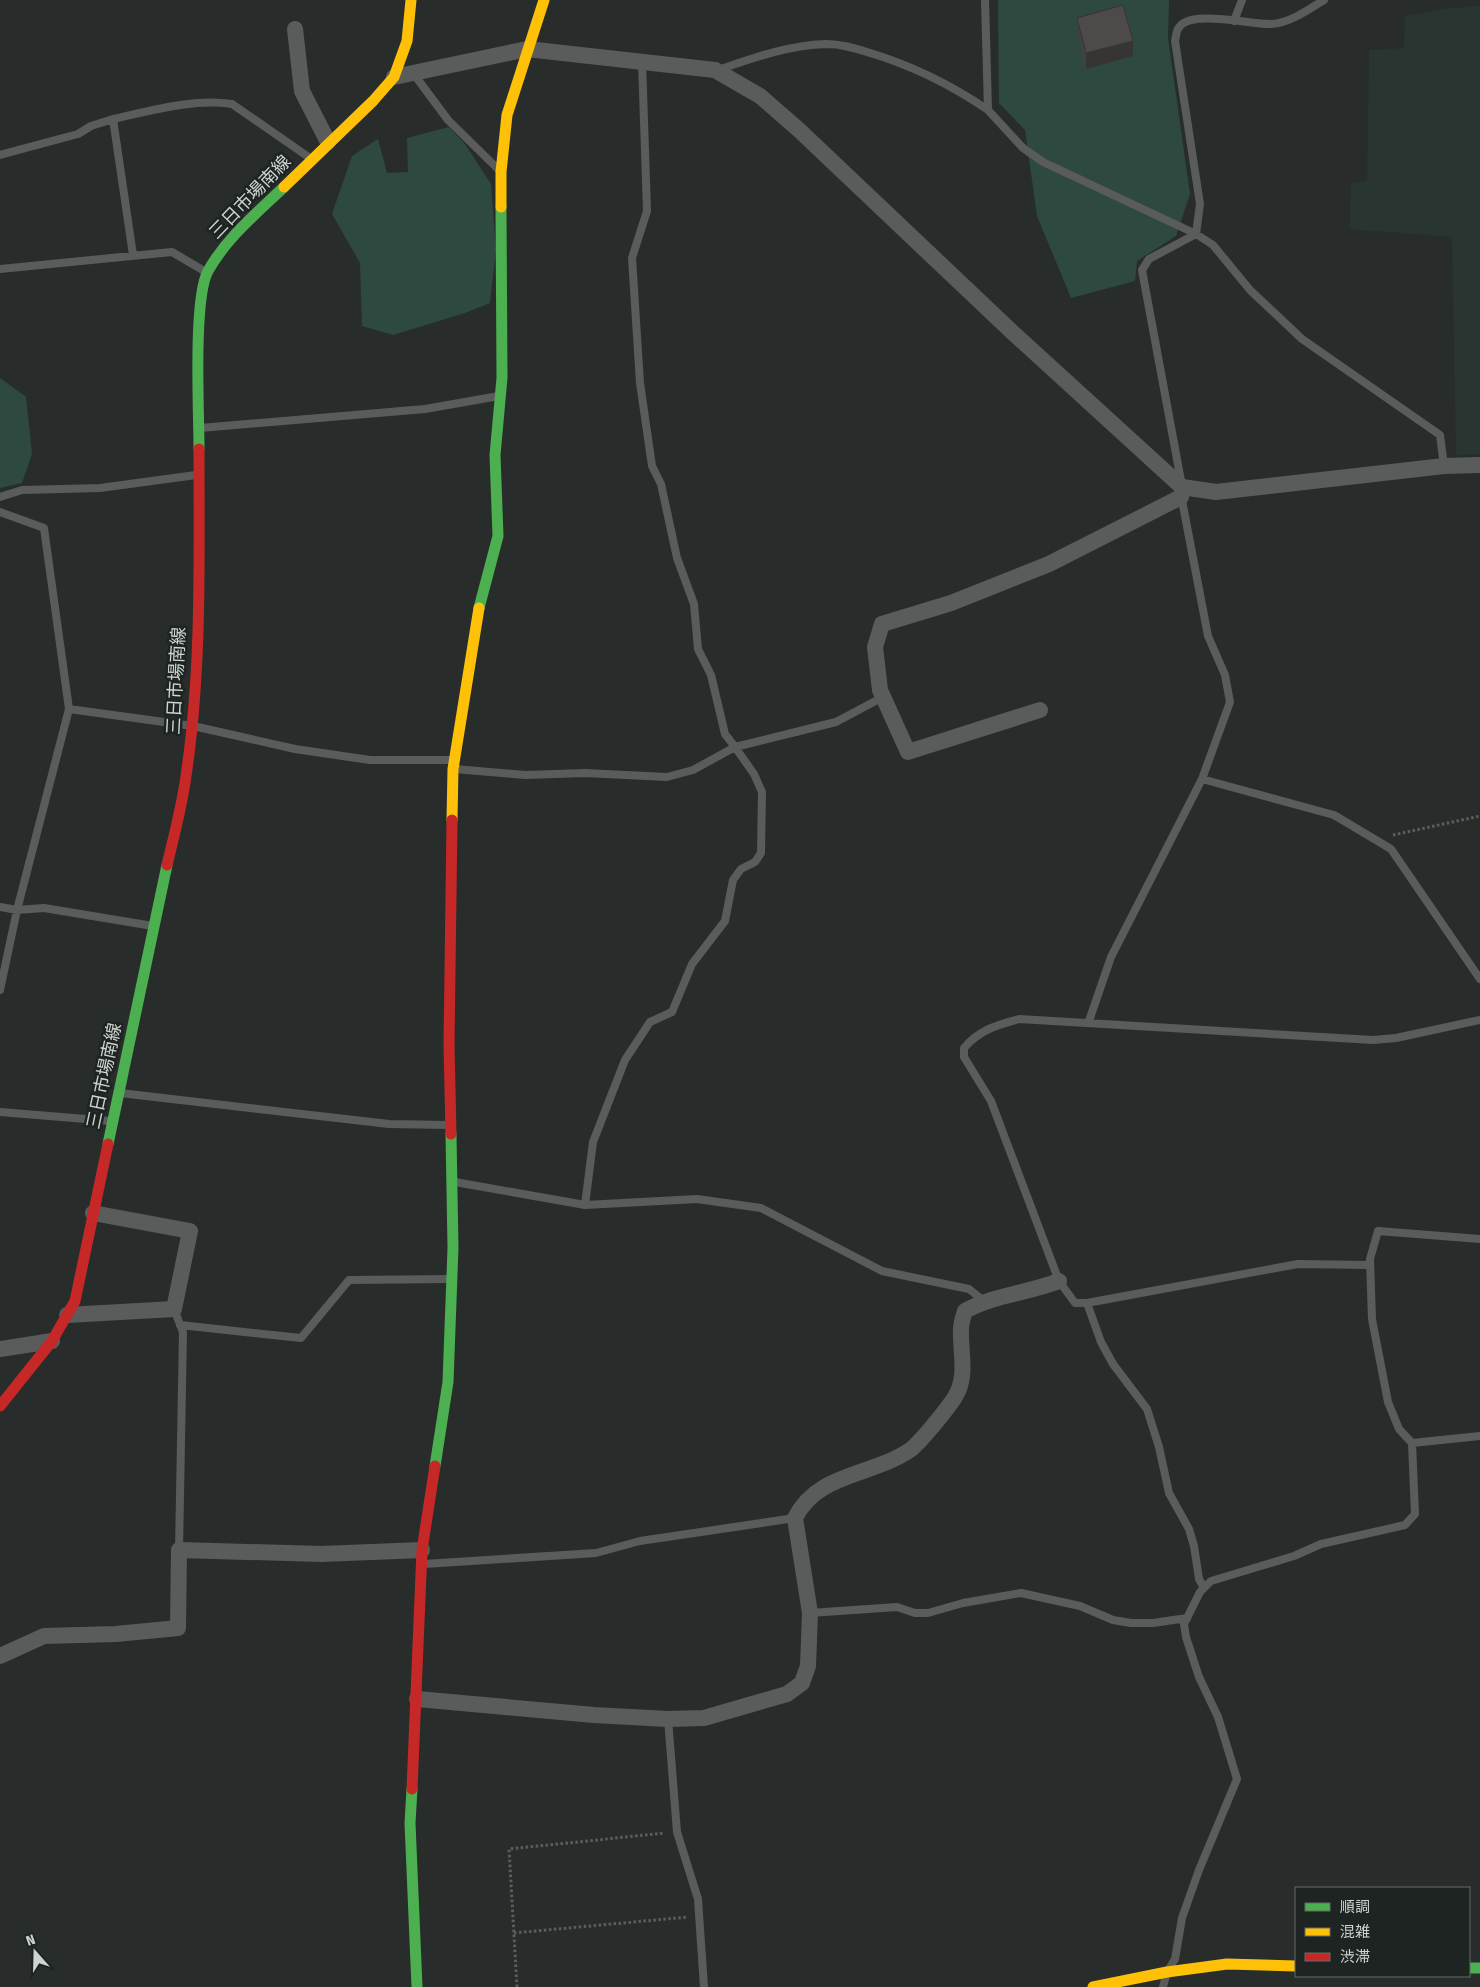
<svg xmlns="http://www.w3.org/2000/svg" width="1480" height="1987" viewBox="0 0 1480 1987" font-family="'Fira Sans Condensed','Noto Sans JP',sans-serif">
<style>
.built{fill:#283530}
.green{fill:#2e4940}
.lines{fill:none;stroke-linecap:round;stroke-linejoin:round}
.path{stroke:#5b5e5c;stroke-width:3;stroke-dasharray:2.5 2.5;stroke-linecap:butt}
.lane{stroke:#5a5c5c;stroke-width:8}
.street{stroke:#5a5c5c;stroke-width:16}
.fast{stroke:#4caf50;stroke-width:11}
.slow{stroke:#ffc107;stroke-width:11}
.jam{stroke:#c62828;stroke-width:11}
.wall{fill:#434040}
.shaded-wall{fill:#373434}
.building{fill:#4e4a4a;stroke:#373434}
.labels{text-anchor:middle;stroke-width:5;stroke-linejoin:round;paint-order:stroke}
.street-label{font-size:18px;fill:#cfd4d2;stroke:#1d2422}
</style>
<rect width="100%" height="100%" fill="#282d2b"/>
<path class="built" d="M1480,6V454L1456,455L1452,237L1350,229L1351,183L1367,181L1369,50L1404,48L1405,16L1451,8Z"/>
<path class="green" d="M998,0H1169L1168,38L1190,194L1176,236L1137,261L1135,281L1071,298L1037,216L1025,130L999,103Z
M449,127L465,144L491,184L496,250L490,303L465,313L393,335L362,326L360,263L332,214L352,156L378,139L387,173L408,172L407,138Z
M0,378L26,397L32,454L22,483L0,488Z"/>
<g class="lines">
<path class="path" d="M1393,835L1480,816
M514,1933L688,1917
M517,1987L509,1849L665,1833"/>
<path class="lane" d="M985,0L988,110L1023,148L1043,162L1196,234L1213,245L1250,290L1302,339L1440,435L1444,466
M1234,21L1242,0
M718,70C753,58 789,45 826,44C841,44 854,48 867,52C911,65 950,84 988,110
M413,73L448,120L498,169
M113,119C150,111 194,98 232,104L310,158
M0,155L78,134L91,126L113,119L133,255
M0,269L172,252L206,272
M200,428L425,409L499,396
M1181,481L1142,270L1149,259L1196,234L1200,204L1175,41C1176,37 1176,32 1178,29C1188,8 1251,25 1271,24C1290,23 1308,10 1324,0
M1181,495L1208,636L1225,675L1230,702L1202,779L1334,815L1391,849L1480,979
M0,497L22,490L100,488L196,475
M0,512L44,528L69,709
M455,769L525,775L585,773L667,777L693,770L735,747L725,734L711,675L698,649L694,604L677,558L661,484L652,466L640,383L632,258L647,211L642,61
M0,907L17,910L44,908L153,926
M0,990L17,910L69,709L193,726L295,749L370,760H453
M1089,1021L1111,957L1202,779
M120,1093L389,1124L449,1125
M0,1112L110,1121
M455,1182L585,1205L697,1199L761,1208L882,1271L969,1289L984,1301
M585,1205L593,1142L625,1060L650,1022L672,1012L692,964L725,921L733,880L741,869L755,862L761,853L762,792L754,774L735,747L836,722L883,697
M1370,1265L1298,1264L1087,1303H1075L1059,1281L991,1101L964,1057V1048C979,1030 997,1025 1019,1019L1373,1040L1396,1038L1480,1020
M1087,1303L1101,1342L1113,1364L1147,1409L1159,1447L1169,1493L1189,1529L1194,1546L1199,1579L1204,1588
M174,1309L183,1332L179,1550
M180,1325L301,1338L349,1280L450,1279
M1412,1443L1480,1436
M424,1564L596,1553L640,1541L795,1518
M810,1613L897,1607L915,1613H928L963,1603L1021,1593L1080,1606L1113,1620L1131,1623H1153L1187,1618
M668,1719L677,1832L698,1899L704,1987
M1163,1987L1167,1972L1175,1959L1182,1918L1199,1870L1237,1779L1218,1717L1199,1677L1186,1637L1184,1624L1200,1592L1211,1581L1294,1556L1321,1544L1405,1525L1415,1514L1412,1443L1399,1429L1388,1402L1372,1319L1370,1259L1378,1231L1480,1239"/>
<path class="street" d="M295,29L302,91L328,142
M394,77L527,49L715,70L760,96L799,130L1010,330L1182,487L1216,492L1444,466L1480,465
M1040,710L908,752L880,690L875,647L882,624L951,603L1049,564L1181,497
M67,1315L174,1309L190,1231L93,1213
M0,1349L52,1341
M0,1656L44,1636L116,1634L178,1628L179,1550L321,1554L422,1550
M417,1699L594,1715L668,1719L704,1718L787,1694L802,1683L808,1666L810,1613L795,1518C817,1473 872,1476 910,1450C920,1443 948,1408 955,1397C968,1376 960,1352 961,1329C961,1323 963,1317 965,1311C994,1295 1028,1293 1059,1281"/>
<path class="fast" d="M199,449C199,412 193,299 208,271C227,237 257,213 284,187
M479,608L498,536L495,455L502,378L501,207
M108,1144L167,865
M435,1466L448,1382L453,1248L451,1134
M412,1789L410,1823L417,1987
M1469,1968H1480"/>
<path class="slow" d="M284,187L373,101L394,77L407,41L411,0
M501,207V172L507,115L544,0
M452,820L453,769L479,608
M1093,1987L1167,1972L1227,1964L1296,1966"/>
<path class="jam" d="M167,865C174,836 182,806 186,776C202,668 199,558 199,449
M451,1134L449,1045L452,820
M0,1406L52,1341L75,1301L108,1144
M412,1789L422,1550L435,1466"/>
</g>
<path class="wall" d="M1077,18L1133,56L1086,69L1077,33Z"/>
<path class="shaded-wall" d="M1133,41V56L1086,69V53Z"/>
<path class="building" d="M1123,5L1133,41L1086,53L1077,18Z"/>
<g class="labels">
<g class="street-label">
<text transform="translate(250 197) rotate(-46)" y="6">三日市場南線</text>
<text transform="translate(176 681) rotate(-87)" y="6">三日市場南線</text>
<text transform="translate(104 1076) rotate(-78)" y="6">三日市場南線</text>
</g>
</g>
<rect x="1295" y="1887" width="175" height="90" fill="#1d2422" stroke="#646a68"/>
<rect x="1305" y="1903" width="25" height="8" fill="#4caf50" stroke="#646a68"/>
<text x="1340" y="1912" font-size="15" fill="#cfd4d2">順調</text>
<rect x="1305" y="1928" width="25" height="8" fill="#ffc107" stroke="#646a68"/>
<text x="1340" y="1937" font-size="15" fill="#cfd4d2">混雑</text>
<rect x="1305" y="1953" width="25" height="8" fill="#c62828" stroke="#646a68"/>
<text x="1340" y="1962" font-size="15" fill="#cfd4d2">渋滞</text>
<g transform="translate(35 1952) rotate(340)" stroke="#1d2422" stroke-width="4" paint-order="stroke">
<path d="M0-4L9 19L0 12L-9 19Z" fill="#cfd4d2"/>
<text y="-8" font-size="14" font-weight="bold" text-anchor="middle" fill="#cfd4d2">N</text>
</g>
</svg>
